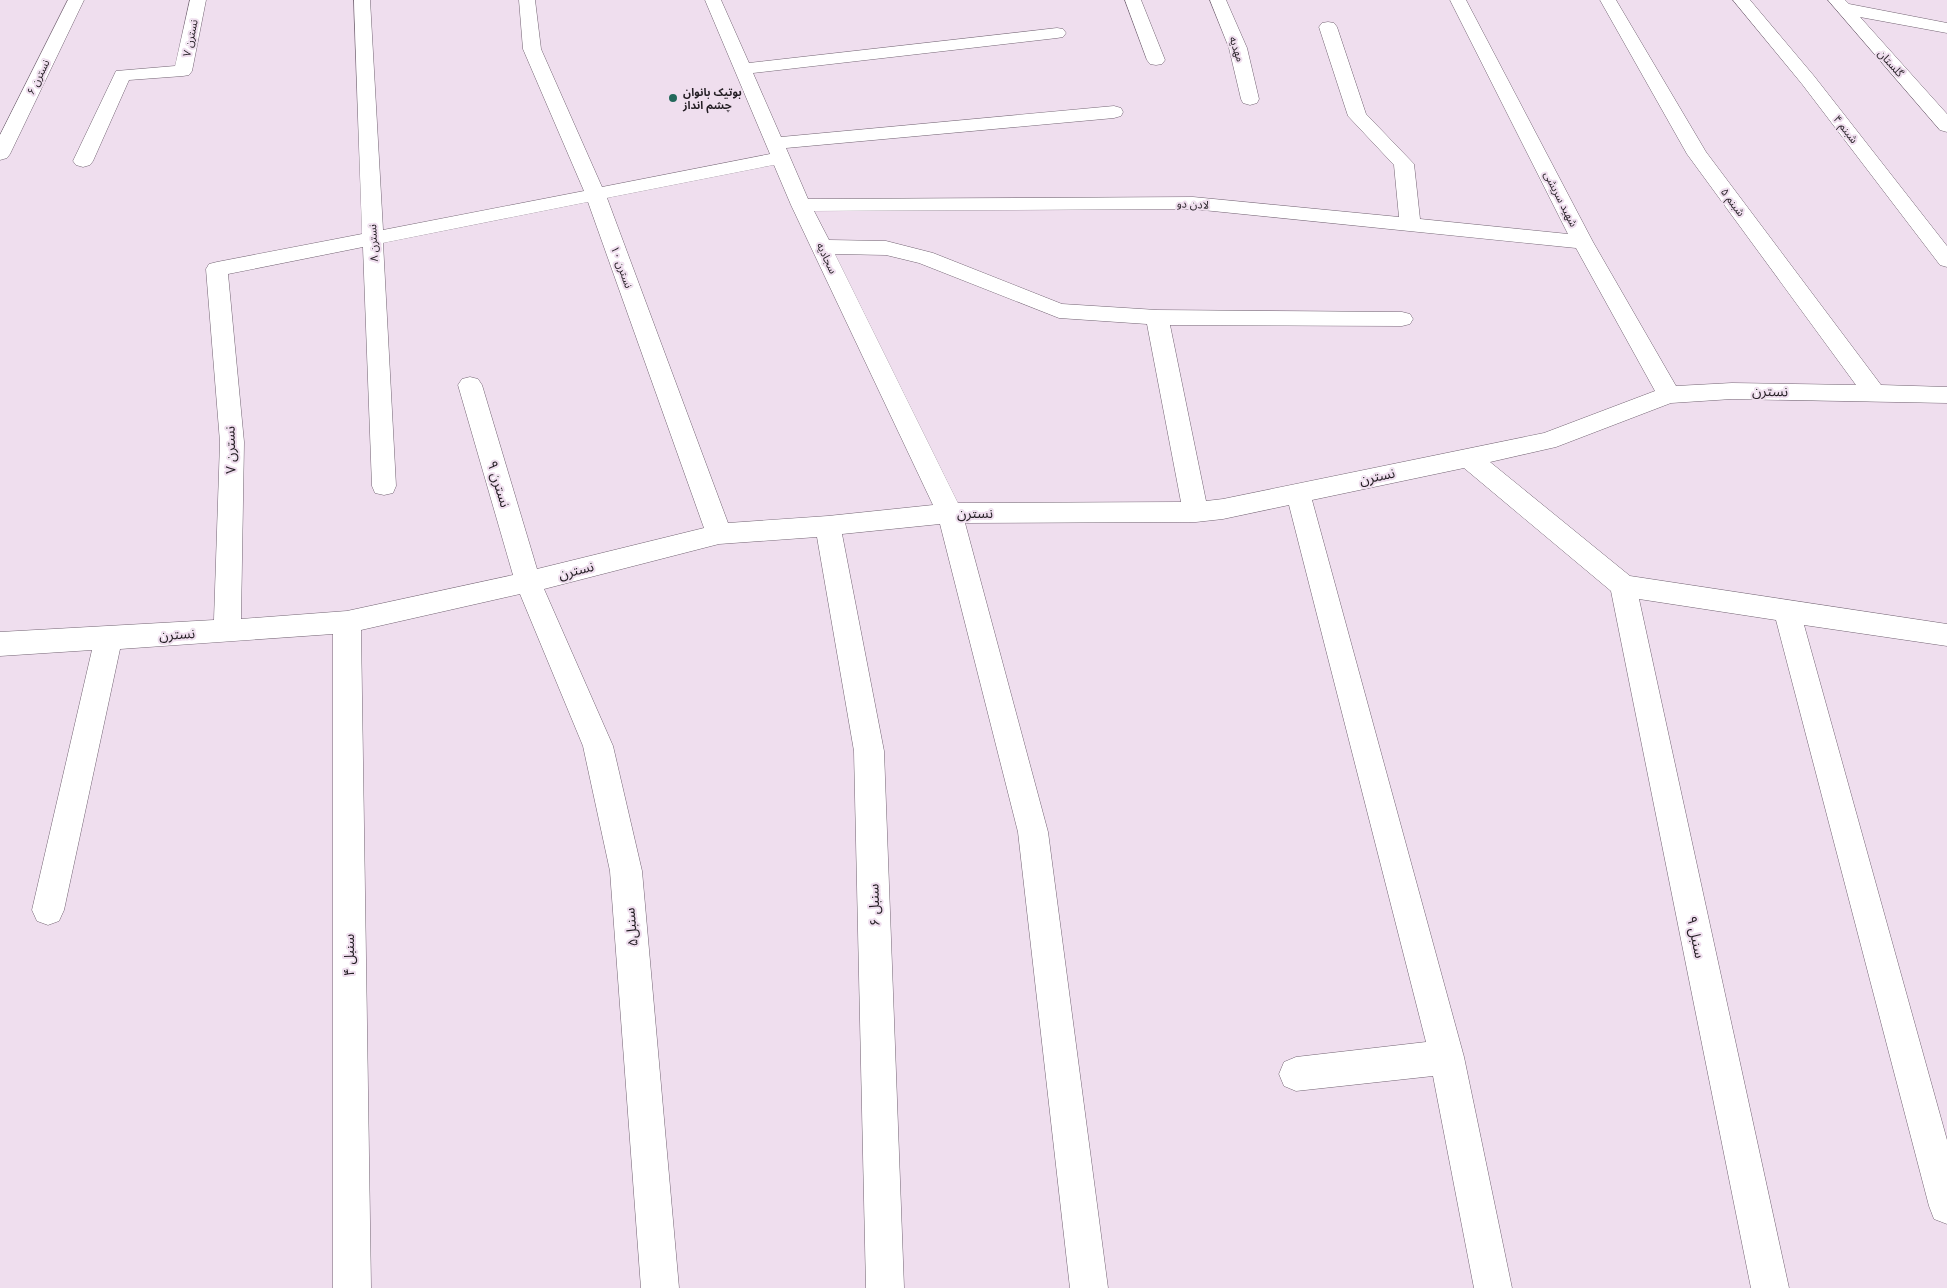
<svg xmlns="http://www.w3.org/2000/svg" width="1947" height="1288" viewBox="0 0 1947 1288" font-family="Quicksand,'Noto Sans Arabic',sans-serif">
<style>
.lines{fill:none;stroke-linecap:round;stroke-linejoin:round}
.minor-casing{stroke:#736473;stroke-width:1}
.minor{fill:#fff;fill-rule:evenodd}
.poi-dot{fill:#23685b;stroke:#efdeee;stroke-width:2}
.labels{text-anchor:middle;stroke-width:4;stroke-linejoin:round;paint-order:stroke}
.far-street-label{font-size:11px;fill:#231d23;stroke:#efdeee}
.far-poi-label{font-size:11px;font-weight:bold;fill:#231d23;stroke:#efdeee;text-anchor:start}
.street-label{font-size:14px;fill:#231d23;stroke:#efdeee}
</style>
<rect width="100%" height="100%" fill="#efdeee"/>
<g class="lines">
<g class="minor-casing">
<path id="minor" d="M68,0H84L10,154L7,158L0,160V135Z
M190,0H206L192,71L189,75L183,76L129,80L93,161L90,165L83,167L76,165L73,161L116,71L175,66Z
M354,0H370L383,230L584,191L523,49L519,0H535L541,49L602,187L770,154L705,0H721L749,63L1057,28L1063,29L1066,33L1063,37L1057,38L753,73L781,137L1114,106L1121,108L1123,112L1121,116L1114,118L786,148L808,199L1193,197L1399,217L1394,165L1348,116L1319,27L1322,23L1328,22L1334,23L1337,27L1366,114L1414,164L1420,219L1568,234L1450,0H1466L1593,242L1676,386L1732,383L1856,385L1687,154L1600,0H1616L1706,152L1881,385L1947,387V403L1732,399L1671,403L1556,447L1490,462L1630,576L1947,624V646L1804,625L1947,1140V1224L1934,1219L1929,1206L1776,620L1639,599L1789,1288H1751L1611,591L1464,468L1312,500L1464,1057L1512,1288H1474L1433,1076L1296,1091L1284,1086L1279,1074L1284,1062L1296,1057L1426,1042L1289,505L1223,519L1196,522L965,523L1048,832L1108,1288H1070L1018,832L940,524L842,534L884,751L904,1288H866L854,751L817,537L719,544L544,589L613,746L642,871L679,1288H641L610,871L583,746L520,594L361,630L371,1288H333V634L120,649L64,910L59,921L48,925L37,921L32,910L92,650L0,656V632L214,620L220,442L206,269L209,264L217,262L362,234ZM774,165L791,205L933,505L828,516L728,523L607,198ZM588,202L704,528L537,569L482,385L478,379L470,377L462,379L458,385L513,575L347,611L241,619L244,442L228,274L363,247L372,486L375,493L384,495L393,493L396,486L383,243ZM1193,209L1576,248L1655,391L1544,433L1223,499L1206,501L1170,325L1402,326L1410,324L1413,319L1410,314L1402,312L1157,310L1062,304L933,253L886,241L829,240L814,211ZM835,254L886,255L919,263L1059,318L1147,324L1181,502L958,503Z
M1125,0H1141L1165,60L1162,64L1156,65L1150,64L1147,60Z
M1210,0H1226L1247,48L1259,99L1257,103L1250,105L1243,103L1241,99L1229,48Z
M1733,0H1750L1814,76L1947,246V267L1940,265L1802,84Z
M1828,0H1845L1849,4L1947,23V33L1860,17L1947,114V132L1940,130Z"/>
</g>
<use href="#minor" class="minor"/>
</g>
<circle class="poi-dot" cx="673" cy="98" r="5"/>
<g class="labels">
<g class="far-street-label">
<text transform="translate(190 38) rotate(-78)" y="4">نسترن ۷</text>
<text transform="translate(1237 49) rotate(72)" y="4">مهدیه</text>
<text transform="translate(1891 63) rotate(48)" y="4">گلستان</text>
<text transform="translate(38 77) rotate(-64)" y="4">نسترن ۶</text>
<text transform="translate(1846 129) rotate(52)" y="4">شبنم ۴</text>
<text transform="translate(1561 199) rotate(63)" y="4">شهید سریشی</text>
<text transform="translate(1733 202) rotate(53)" y="4">شبنم ۵</text>
<text transform="translate(1193 204) rotate(3)" y="4">لادن دو</text>
<text transform="translate(373 243) rotate(-93)" y="4">نسترن ۸</text>
<text transform="translate(827 258) rotate(64)" y="4">سجادیه</text>
<text transform="translate(622 267) rotate(70)" y="4">نسترن ۱۰</text>
</g>
<g class="far-poi-label">
<text x="683" y="96">بوتیک بانوان<tspan x="683" dy="13">چشم انداز</tspan></text>
</g>
<g class="street-label">
<text transform="translate(1770 391) rotate(1)" y="5">نسترن</text>
<text transform="translate(230 450) rotate(-91)" y="5">نسترن ۷</text>
<text transform="translate(1377 476) rotate(-12)" y="5">نسترن</text>
<text transform="translate(499 484) rotate(73)" y="5">نسترن ۹</text>
<text x="975" y="518">نسترن</text>
<text transform="translate(576 570) rotate(-14)" y="5">نسترن</text>
<text transform="translate(177 634) rotate(-3)" y="5">نسترن</text>
<text transform="translate(874 905) rotate(-92)" y="5">سنبل ۶</text>
<text transform="translate(631 927) rotate(-95)" y="5">سنبل۵</text>
<text transform="translate(1696 937) rotate(78)" y="5">سنبل ۹</text>
<text transform="translate(349 955) rotate(-90)" y="5">سنبل ۴</text>
</g>
</g>
</svg>
